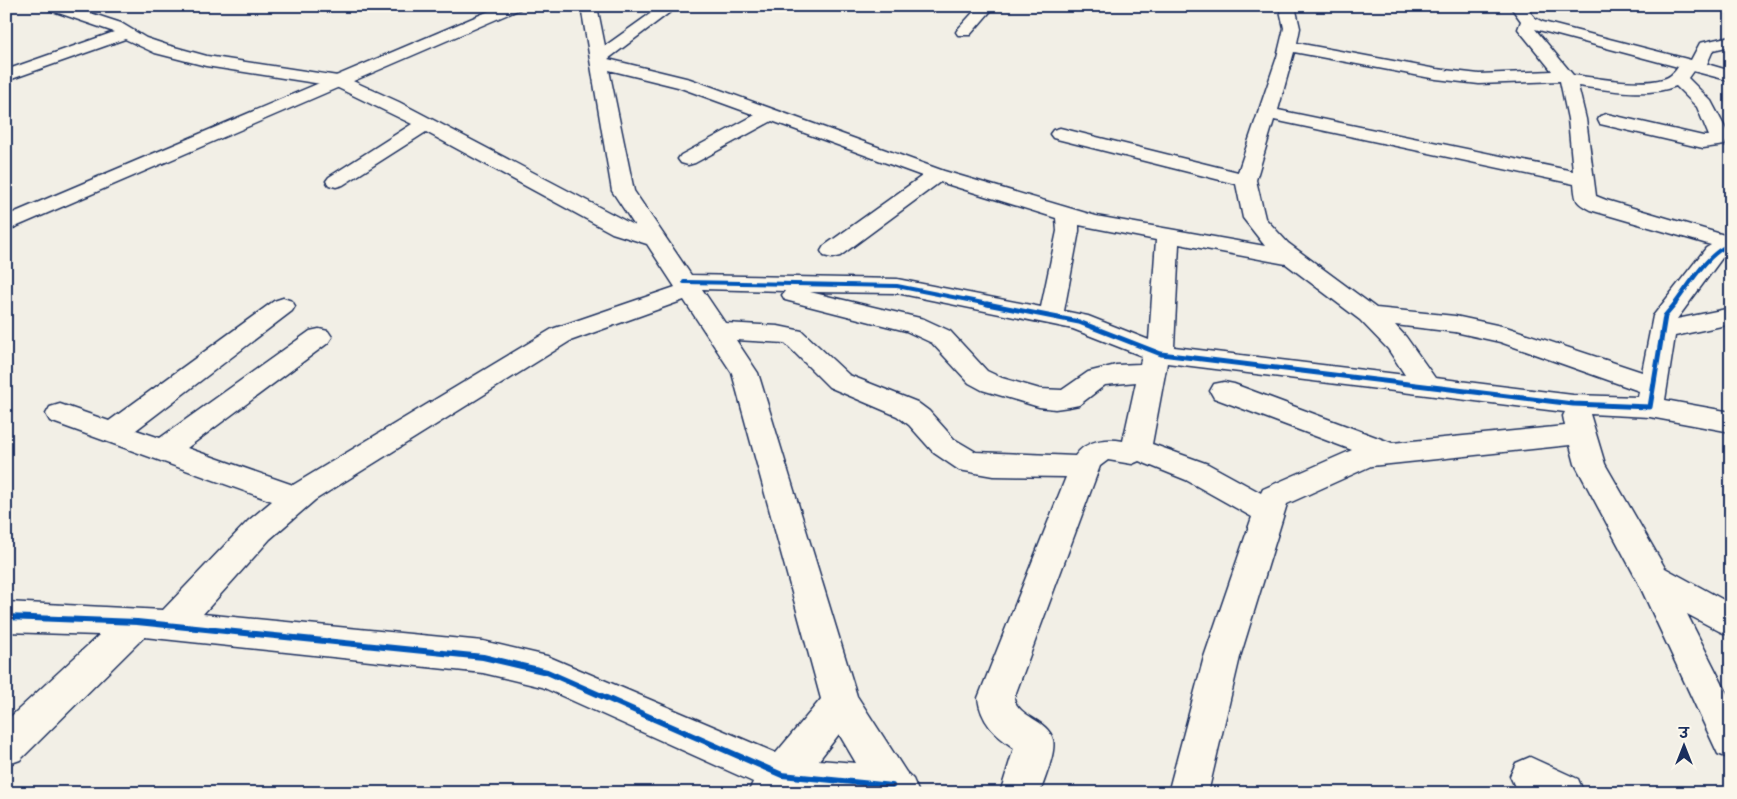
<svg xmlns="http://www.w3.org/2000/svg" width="1737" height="799" viewBox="0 0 1737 799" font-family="'Gochi Hand','Playpen Sans Deva',sans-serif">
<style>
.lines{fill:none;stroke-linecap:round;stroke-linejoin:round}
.minor-casing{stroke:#1b2f5e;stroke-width:3}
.highway-casing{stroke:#1b2f5e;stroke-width:3}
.minor{fill:#fbf7ec;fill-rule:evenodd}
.highway{fill:#fbf7ec;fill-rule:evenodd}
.cycleway-far2-casing{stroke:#fbf7ec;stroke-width:6}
.cycleway-far1-casing{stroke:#fbf7ec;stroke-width:8}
.cycleway-casing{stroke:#fbf7ec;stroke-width:9}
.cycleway-far2{stroke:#0057b8;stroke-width:4}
.cycleway-far1{stroke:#0057b8;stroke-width:5}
.cycleway{stroke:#0057b8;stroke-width:6}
</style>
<rect width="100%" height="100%" fill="#f2efe6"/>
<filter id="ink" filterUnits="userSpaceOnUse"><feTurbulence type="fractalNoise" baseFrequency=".02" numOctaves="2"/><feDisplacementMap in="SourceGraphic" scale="10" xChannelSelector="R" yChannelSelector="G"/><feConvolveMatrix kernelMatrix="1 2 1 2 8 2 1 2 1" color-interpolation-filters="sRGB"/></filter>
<g filter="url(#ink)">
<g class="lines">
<g class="minor-casing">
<path id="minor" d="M45,6H69L121,23L146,38L167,45L207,56L344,77L399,102L635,226L612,191L581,6H597L605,46L661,6H678L608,59L690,79L944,171L1096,216L1265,246L1243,218L1236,184L1053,138L1050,134L1053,130L1060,128L1238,172L1277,57L1284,28L1279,6H1295L1300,28L1297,43L1436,69L1479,74L1552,71L1518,29L1521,21L1510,6H1525L1535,18L1543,22L1691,60L1700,43L1731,36V46L1713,50L1707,64L1731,71V81L1693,71L1688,78L1711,101L1729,135L1725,145L1703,148L1600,124L1598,120L1600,116L1607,114L1703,136H1709L1697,107L1676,86C1647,98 1609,90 1578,86L1586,119L1596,196L1606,200L1731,237V252L1722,258L1677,319L1731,308V324L1675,336L1665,400L1731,412V432L1650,417L1590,414L1605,464L1665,568L1731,604V636L1719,631L1687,614L1731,701V759L1718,754L1638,582L1575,464L1570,445L1371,466L1287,504L1240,657L1208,793H1168L1204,657L1252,517L1186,480L1139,461L1132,464L1108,460L1100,466L1014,698C1018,718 1048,719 1053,740C1056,753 1044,780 1040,793H1000L1014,748C995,735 981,722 978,698L1066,477L993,476L959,470L934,453L909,425L897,416L829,387L785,343L736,340L758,373L857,696L906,772L913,779L919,793H748L753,782L542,687L483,673L144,637L20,760L6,765V721L99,635L6,632V602L163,610L248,521L272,501L50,421L46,414L50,407L60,404L109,421L274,301L283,298L292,301L295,306L292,311L136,430L160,438L310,331L319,329L328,331L332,337L328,343L187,448L293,485L552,329L675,287L647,244L612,233L426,132L343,185L336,187L329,185L326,181L329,177L412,124L334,86L206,66L155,53L125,39L6,81V70L114,32L47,9ZM1535,29L1678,67C1674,73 1670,77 1663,79C1638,86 1599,78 1573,75ZM1294,52L1436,79L1479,84L1560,81L1568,119L1573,171L1278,110ZM609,70L678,87L755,115L681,155L678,159L681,163L688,165L695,163L772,121L922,176L824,246L821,251L824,256L832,258L840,256L940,182L1056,218L1057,231L1041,307L897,279L691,275L634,191ZM1274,120L1574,184C1576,201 1575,202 1590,210L1711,245L1706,248L1653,316L1642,372L1506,327L1455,316L1376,308L1288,243L1265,218L1256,180ZM1079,225L1156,240L1149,340L1088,316L1064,311L1079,231ZM1179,244L1286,264L1360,320L1388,349L1405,375L1174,347ZM702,289L785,291L782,295L785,300L906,331L932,343L969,383L982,390L1039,407L1055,409L1069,407L1079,405L1105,385L1136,382L1123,441C1106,438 1086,440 1075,456L976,452L954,439L929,411L917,402L849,375L802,331L778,326L725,323ZM810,292L897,293L1073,329L1142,356L1140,364L1116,365L1088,372L1062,390L1040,389L1002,378L987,371L950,331L924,319ZM684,300L732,373L821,699L776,753L547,656L483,641L203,614L270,539L315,500L570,341ZM1395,325L1455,332L1500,342L1639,391L1638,397L1573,395L1435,378L1406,337ZM1167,363L1565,412L1563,416L1565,426L1392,443L1234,384L1224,382L1214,384L1210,391L1214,398L1352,450L1263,489L1261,493L1208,464L1152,444ZM839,734L856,763L819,760Z
M979,6H995L970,35H958L956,32L958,29Z
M1530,757L1578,779L1584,793H1523L1516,789L1510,776L1516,763Z"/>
</g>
<g class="highway-casing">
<path id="highway" d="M501,6H522L520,9L6,231V216Z"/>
</g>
<use href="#minor" class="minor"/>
<use href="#highway" class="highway"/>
<g class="cycleway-far2-casing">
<path id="cycleway-far2" d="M684,282L897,286L993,305
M1674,305C1687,288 1710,249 1731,245"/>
</g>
<g class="cycleway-far1-casing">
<path id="cycleway-far1" d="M987,304L1079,322L1161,354L1573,404L1650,407L1665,316L1675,304"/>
</g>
<g class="cycleway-casing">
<path id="cycleway" d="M6,617L137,622L483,657L547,672L782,775L892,786"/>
</g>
<use href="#cycleway-far2" class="cycleway-far2"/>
<use href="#cycleway-far1" class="cycleway-far1"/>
<use href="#cycleway" class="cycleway"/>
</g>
</g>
<rect width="1737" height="799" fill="none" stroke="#fbf7ec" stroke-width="25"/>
<rect x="12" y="12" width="1712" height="774" fill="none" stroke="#1b2f5e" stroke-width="2" filter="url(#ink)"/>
<g transform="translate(1684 746)" stroke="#fbf7ec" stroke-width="4" paint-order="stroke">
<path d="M0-4L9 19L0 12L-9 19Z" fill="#1b2f5e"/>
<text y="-8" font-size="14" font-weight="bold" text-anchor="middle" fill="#1b2f5e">उ</text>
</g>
</svg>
